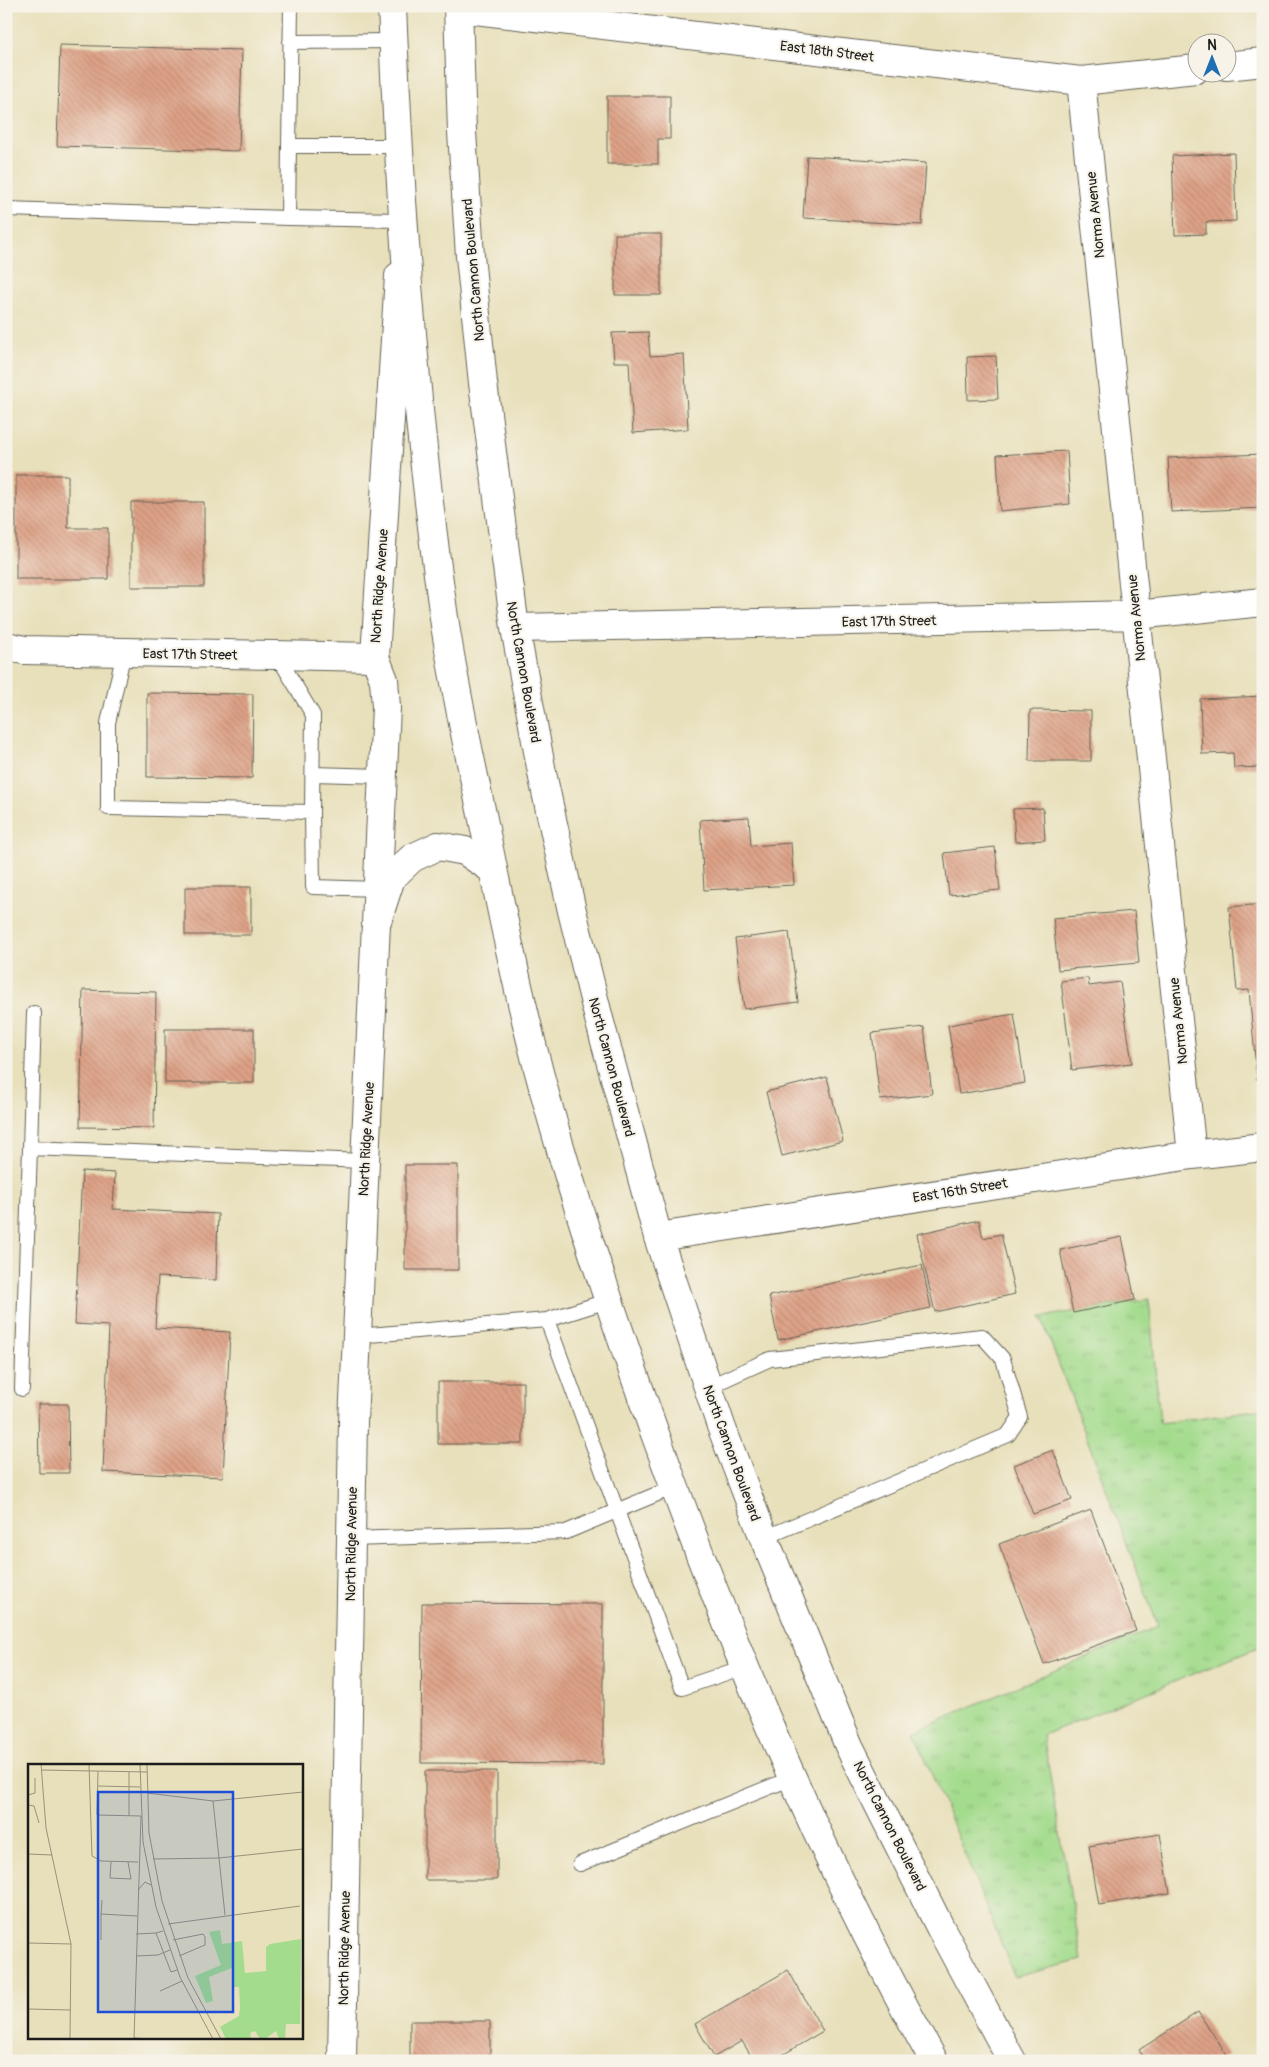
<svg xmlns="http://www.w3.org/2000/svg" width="1269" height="2067" viewBox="0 0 1269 2067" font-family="Pangolin,sans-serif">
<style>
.grass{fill:url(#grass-tufts);stroke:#607c55}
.building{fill:url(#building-back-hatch)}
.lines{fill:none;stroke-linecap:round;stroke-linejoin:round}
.lane-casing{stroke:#636154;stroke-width:16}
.street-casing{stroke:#636154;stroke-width:30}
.secondary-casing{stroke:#636154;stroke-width:30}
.primary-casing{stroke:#636154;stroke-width:30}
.lane{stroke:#fff;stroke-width:14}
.street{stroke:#fff;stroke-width:28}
.secondary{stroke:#fff;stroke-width:28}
.primary{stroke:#fff;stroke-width:28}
.labels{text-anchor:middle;stroke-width:4;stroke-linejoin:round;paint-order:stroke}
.street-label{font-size:14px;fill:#1c1c1c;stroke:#f7f3e8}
.inset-road{fill:none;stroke:#96927b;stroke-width:1}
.view{fill:#1d4ed8;fill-opacity:0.15;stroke:#1d4ed8;stroke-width:2.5}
.inset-edge{fill:none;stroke:#1c1c1c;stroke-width:2.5}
</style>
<defs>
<pattern id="grass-tufts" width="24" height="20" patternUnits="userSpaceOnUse" patternTransform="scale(1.25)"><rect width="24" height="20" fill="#a4dc8e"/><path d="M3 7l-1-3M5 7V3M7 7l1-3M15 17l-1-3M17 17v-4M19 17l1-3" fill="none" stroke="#8dbc7a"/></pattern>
<pattern id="building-back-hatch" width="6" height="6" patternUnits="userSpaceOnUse" patternTransform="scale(1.25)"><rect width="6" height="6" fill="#dda186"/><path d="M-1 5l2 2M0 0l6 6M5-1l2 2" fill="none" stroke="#bd8a73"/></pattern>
</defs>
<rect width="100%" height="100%" fill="#f7f3e8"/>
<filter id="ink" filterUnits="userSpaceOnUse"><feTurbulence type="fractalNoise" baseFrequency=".02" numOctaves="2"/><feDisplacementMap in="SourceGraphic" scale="10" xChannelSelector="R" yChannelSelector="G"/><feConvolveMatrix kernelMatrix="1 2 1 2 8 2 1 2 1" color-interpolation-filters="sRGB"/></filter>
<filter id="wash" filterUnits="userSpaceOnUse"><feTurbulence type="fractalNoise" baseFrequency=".0096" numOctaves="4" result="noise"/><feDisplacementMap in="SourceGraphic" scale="20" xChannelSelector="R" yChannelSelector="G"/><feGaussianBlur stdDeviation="1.12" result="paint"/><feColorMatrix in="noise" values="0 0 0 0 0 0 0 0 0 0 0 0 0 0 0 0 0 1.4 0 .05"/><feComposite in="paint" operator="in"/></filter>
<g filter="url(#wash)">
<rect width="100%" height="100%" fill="#e8e0bb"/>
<path class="grass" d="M1149,1299L1160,1423L1263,1409V1685L1260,1647L1043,1735L1082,1960L1015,1977L914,1731L1158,1626L1041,1317Z"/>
<g id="blocks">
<path class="building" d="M60,45L242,50L239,151L57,146Z
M607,96H670V139H658V164H607Z
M1234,153L1236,221L1206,222V234L1175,235L1172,156Z
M807,156L926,163L922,225L803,218Z
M615,234H661V295H615Z
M648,332L650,356L684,354L688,429L633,433L629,362H614L612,333Z
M996,356L998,399L968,400L967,357Z
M1067,451L1070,504L1000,511L997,455Z
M1263,454V508L1171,512L1168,458Z
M16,475H68V528H108V579H16Z
M131,502H204V587H131Z
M147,693L253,694L252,778L147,777Z
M1263,696V767L1234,768L1233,753L1202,754L1200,699Z
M1030,710L1091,711V761H1029Z
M1043,808L1045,840L1015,842L1013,809Z
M749,817L751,846L791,843L794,885L704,890L700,820Z
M995,847L1000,890L949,895L944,853Z
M185,887H251V935H185Z
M1263,904V1079L1257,1080L1249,990L1237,991L1229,907Z
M1134,911L1139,963L1058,970L1053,918Z
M789,932L798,1002L744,1009L735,939Z
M1088,978L1089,986L1120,982L1132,1063L1072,1070L1061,981Z
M83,990L156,992L154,1128L80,1127Z
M1014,1014L1025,1083L959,1094L948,1025Z
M924,1027L932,1094L880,1100L872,1033Z
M165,1029H254V1083H165Z
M827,1077L843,1141L782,1156L766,1092Z
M405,1165H458V1270H405Z
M82,1171L115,1173L113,1209L218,1214L216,1280L158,1277L155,1328L230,1332L223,1477L103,1472L109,1326L75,1324Z
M979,1220L983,1238L1001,1234L1015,1294L935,1312L917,1234Z
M1122,1237L1135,1300L1073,1313L1060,1250Z
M922,1265L931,1308L778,1340L769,1296Z
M438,1382H523V1444H438Z
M38,1404H68L69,1473H39Z
M1053,1450L1072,1500L1033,1514L1014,1465Z
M1091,1510L1136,1631L1044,1664L999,1544Z
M422,1603L603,1604V1764L421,1763Z
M425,1771H497V1880H425Z
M1160,1834L1170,1893L1099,1905L1089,1846Z
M788,1970L823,2031L772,2061H754L742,2041L714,2057L695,2024Z
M1198,2012L1227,2055L1219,2061H1146L1139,2050Z
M410,2021H490V2061H410Z"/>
</g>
</g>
<g filter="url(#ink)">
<use href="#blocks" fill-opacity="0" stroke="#636154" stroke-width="1"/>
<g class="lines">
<g class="lane-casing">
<path id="lane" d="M290,42L393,41
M289,146H399
M6,209L288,218L402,220
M288,218L291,6
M124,652L108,723V808L312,812L313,715L277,655
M313,774L383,776
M312,812L313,887L378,889
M34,1013L30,1148L365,1161
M607,1301L547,1320L682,1688L744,1667
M357,1336L547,1320
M708,1387L770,1359L982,1336L1003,1359L1020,1417L1008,1435L764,1538
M22,1389L30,1148
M351,1539L566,1532L674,1487
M580,1864L792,1778"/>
</g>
<g class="street-casing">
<path id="street" d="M458,8L1081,81L1196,69
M1226,66L1263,62
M1081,81L1192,1155
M515,628L1136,615L1263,602
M6,646L24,650L375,657L399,276
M658,1237L1192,1155L1263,1147"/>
</g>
<g class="secondary-casing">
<path id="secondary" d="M342,2061L353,1422L386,707L384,680L375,657"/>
</g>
<g class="primary-casing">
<path id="primary" d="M392,6C400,211 415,415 444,618C454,686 469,753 483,819C500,904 517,988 539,1072C571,1193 612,1312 654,1431C732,1648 821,1860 934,2061
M458,6L462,132L470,256L483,383L515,628L543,778L572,911L599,1019L658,1237L721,1426L760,1528L849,1746L940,1927L1012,2061
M377,921L391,878L412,858L438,846L465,851L493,870"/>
</g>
<use href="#lane" class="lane"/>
<use href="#street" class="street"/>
<use href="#secondary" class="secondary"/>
<use href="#primary" class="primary"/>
</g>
</g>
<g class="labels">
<g class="street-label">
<text transform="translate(827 51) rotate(7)" y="5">East 18th Street</text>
<text transform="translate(1095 215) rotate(-96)" y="5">Norma Avenue</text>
<text transform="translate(473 270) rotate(-95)" y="5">North Cannon Boulevard</text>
<text transform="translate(379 586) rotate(-86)" y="5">North Ridge Avenue</text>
<text transform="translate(1136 618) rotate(-96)" y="5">Norma Avenue</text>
<text transform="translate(889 621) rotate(-1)" y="5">East 17th Street</text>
<text transform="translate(190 654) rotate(1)" y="5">East 17th Street</text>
<text transform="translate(524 672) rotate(80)" y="5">North Cannon Boulevard</text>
<text transform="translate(1178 1021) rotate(-96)" y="5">Norma Avenue</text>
<text transform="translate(612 1067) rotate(75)" y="5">North Cannon Boulevard</text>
<text transform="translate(366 1139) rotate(-87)" y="5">North Ridge Avenue</text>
<text transform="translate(960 1190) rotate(-9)" y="5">East 16th Street</text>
<text transform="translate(732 1453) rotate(70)" y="5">North Cannon Boulevard</text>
<text transform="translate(351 1544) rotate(-89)" y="5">North Ridge Avenue</text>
<text transform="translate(890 1826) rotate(63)" y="5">North Cannon Boulevard</text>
<text transform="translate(344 1948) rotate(-89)" y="5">North Ridge Avenue</text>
</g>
</g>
<g transform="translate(28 1764)">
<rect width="275" height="275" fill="#e8e0bb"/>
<path d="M192,166L194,180L214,177L217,209L238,207V183L242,180L273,175L272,260H258L257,275H251L248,267L237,275H232L227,267L222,269L223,275H198L192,263L211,252L212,243L211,223H206L204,204L181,213L185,237L178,239L167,212L193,201L181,168Z" fill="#a4dc8e"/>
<path class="inset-road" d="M13,0L18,64L43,180L42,275M61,0L64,92L73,97L110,98M112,0L115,78L128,143L152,213L185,275M119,0L121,69L134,137L160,214L193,275M14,6L119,8M70,7L69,51L113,52L106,275M70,22L112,23M119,29L185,37L275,28M0,31L7,29V14M185,37L197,151M0,41L6,42L11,59M101,52V8M0,90L24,91M125,95L191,94L275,85M83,98L82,114L103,115L100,98M110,126L117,118L123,121M74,136L73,150L109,152M140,160L272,142M135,167L128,169L143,208L149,206M108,170L128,169M73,176V150M145,176L175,170L177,173V181L151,192M0,179L43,180M108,192L130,191L142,186M132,227L154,217M0,245L42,246M106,274L122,275"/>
<path class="view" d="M70,28H205V248H70Z"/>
<rect width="275" height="275" class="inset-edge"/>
</g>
<rect width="1269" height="2067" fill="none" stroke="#f7f3e8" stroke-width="25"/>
<g transform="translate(1212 58)"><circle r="24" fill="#f7f3e8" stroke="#9f9d96"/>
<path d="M0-4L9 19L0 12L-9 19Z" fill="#1f6fb2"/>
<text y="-8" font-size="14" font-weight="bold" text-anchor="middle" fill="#1c1c1c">N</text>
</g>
</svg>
